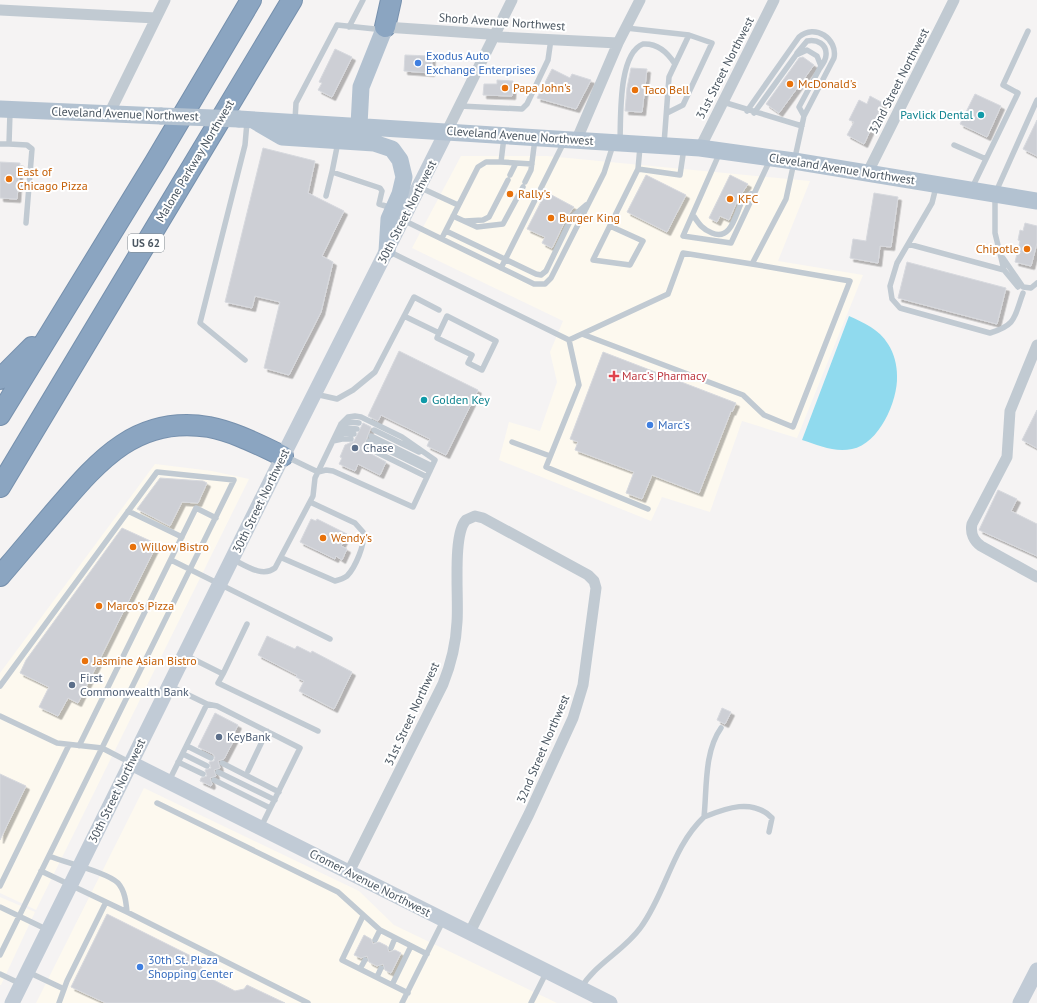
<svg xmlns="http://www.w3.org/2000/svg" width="1037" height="1003" viewBox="0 0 1037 1003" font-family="'PT Sans',sans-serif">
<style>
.commercial{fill:#fdf9ef}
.water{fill:#90daee}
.building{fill:#cdcfd5;stroke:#d7d9de;filter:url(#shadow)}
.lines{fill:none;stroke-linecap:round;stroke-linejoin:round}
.highway-casing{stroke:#7690ad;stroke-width:22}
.lane{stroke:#c1cad2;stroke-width:5.5}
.street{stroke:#c1cad2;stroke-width:11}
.secondary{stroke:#c1cbd6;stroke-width:15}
.primary{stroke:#b3c2d1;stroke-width:17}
.highway{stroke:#8ba5c1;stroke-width:20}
.primary-bridge{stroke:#b3c2d1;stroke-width:17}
.shop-dot{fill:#3f7fe0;stroke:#fff;stroke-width:1.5}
.food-dot{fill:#e8710a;stroke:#fff;stroke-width:1.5}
.culture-dot{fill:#0f9aa8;stroke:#fff;stroke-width:1.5}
.health-dot{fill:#e0444e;stroke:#fff;stroke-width:1.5}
.service-dot{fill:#5c6f8a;stroke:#fff;stroke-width:1.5}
.labels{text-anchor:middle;stroke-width:4;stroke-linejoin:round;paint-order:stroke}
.shield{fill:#fff;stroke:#808990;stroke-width:1}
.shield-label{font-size:11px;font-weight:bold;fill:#4a5661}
.street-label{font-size:12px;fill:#4a5661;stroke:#fff}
.shop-label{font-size:12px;fill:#366cbe;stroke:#fff;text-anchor:start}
.food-label{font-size:12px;fill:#c56008;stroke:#fff;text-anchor:start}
.culture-label{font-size:12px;fill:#0d838f;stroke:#fff;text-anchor:end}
.health-label{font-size:12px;fill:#be3a42;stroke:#fff;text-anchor:start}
.service-label{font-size:12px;fill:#4e5e75;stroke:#fff;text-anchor:start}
</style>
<defs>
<filter id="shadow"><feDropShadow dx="3.5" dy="3.5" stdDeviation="0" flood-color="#0004"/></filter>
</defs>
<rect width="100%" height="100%" fill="#f5f3f3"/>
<path class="commercial" d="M461,156H547L810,181L778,261L863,275L797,438L742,421L710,512L662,497L651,521L499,460L509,422L540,431L557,382L550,352L563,321L412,248Z
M155,464L212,471L249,479L36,910L0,893V673Z
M144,788L359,891L394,925L557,1003H36Z
M0,897L35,912L1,985H0Z"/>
<path class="water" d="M849,316C864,323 879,329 888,344C894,353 897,365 897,376C898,401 879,444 852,449C835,453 818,445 802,440Z"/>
<path class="building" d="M335,49L352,57L332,97L318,90L322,83L319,82Z
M405,55L432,56L431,73L404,71Z
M803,57L814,65L779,113L766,104L799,58Z
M631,68L647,69L642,112L625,111L627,88Z
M552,69L570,78L572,74L591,80L576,109L537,98Z
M497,80L513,81L512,96L483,95L484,84H497Z
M975,94L1001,106L987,137L960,124Z
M870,96L883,103L864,144L847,135L854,122L849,120L859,100L867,104Z
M1037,120V156L1023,149Z
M263,148L315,161L308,193L344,211L322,256L333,262L321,312L289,375L264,368L280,302L255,296L252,308L225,302Z
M0,162L20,163L17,199L0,198Z
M646,175L686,195L667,232L627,212Z
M730,175L748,184L737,201L729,220L720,216L717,222L709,218Z
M546,192L574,207L568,215L552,248L542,243L545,237L527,229Z
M874,193L898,197L891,247L880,246L878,263L850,258L853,239L866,241Z
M1025,223L1037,226V243L1031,266L1015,262L1020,241L1018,240L1020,230L1023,231Z
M907,262L1006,288L997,324L898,298Z
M399,351L478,390L446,455L427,446L430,439L381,415L378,421L368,416Z
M603,352L736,403L732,412L731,411L699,493L652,475L642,499L626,493L634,472L575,450L578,442L570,439Z
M1037,410V448L1022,440Z
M363,423L371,427L365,443L362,446V449L386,462L380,475L358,464L355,471L339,464L342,458L340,457L345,445L354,441Z
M160,478L203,481L207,483L198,503L182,502L170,526L137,509Z
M998,490L1017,499L1011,511L1037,524V556L979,530Z
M311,519L316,521L317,519L347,534L341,546L347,549L342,560L336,556L335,559L300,542Z
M122,528L157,544L78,703L68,698L58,716L39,707L49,687L20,673L26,660Z
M267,636L295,649L297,646L311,653L312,651L352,672L334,709L299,691L304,681L296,677L297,675L258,655Z
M722,708L731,712L725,724L717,720Z
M215,713L238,725L233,735L236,736L224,759L218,761L220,768L214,770L216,776L210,778L212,784L211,786L200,781L201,778L207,776L205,770L211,768L209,762L214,761L215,757L213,754L198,747Z
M0,774L26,786L0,840Z
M107,914L191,956L208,977L235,991L244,989L247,985L285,1003H106L71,987Z
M364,935L371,939L373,944L379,942L387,946L389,952L395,950L401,953L391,973L385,970L383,964L377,966L369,962L367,956L361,958L354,955Z"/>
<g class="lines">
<g class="highway-casing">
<path id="highway" d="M385,27L391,0
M0,379L32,347
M0,415L155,162L251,0
M0,487L292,0
M0,576C19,554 38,531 57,509C99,460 137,415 209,427C235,432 259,445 283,456"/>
</g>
<path class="lane" d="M349,27L363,0
M626,28L689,35L669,77L664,144
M797,53L807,41C817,39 827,44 826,55C826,59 823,64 820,68
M723,102L802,126
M460,106L522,109L527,104L548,60L551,39
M667,113L683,105L712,43L689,35
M754,113L796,55L807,50L817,56L821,66L799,107L804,116
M295,120L296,103L337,25L375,29L381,28
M620,140C621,117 618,54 643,44C657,43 668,53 675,64
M338,142L332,172L380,188L382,191L379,204L392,208
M0,144H9L10,112
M9,144L27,145L32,149L26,223
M954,145L986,159
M640,147L638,169L680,175L684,148
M720,152L683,236L731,243L770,160
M501,162L532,164
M510,175L516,163
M525,182L531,170L535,139
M419,187L458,205
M936,187L932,203L897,263L890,286L892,299L900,308L990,333C1017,325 1014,317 1023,293
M972,188L1018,93L1003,85L1028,31
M326,196L332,172
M693,215C699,224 702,229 712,233C733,242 736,209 744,198C747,195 752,193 755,192
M453,216L477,227L503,224L523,187
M403,220L534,284H545L551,278L604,173L613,145
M465,221L483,220L489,217L508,180
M610,226L643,241L630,265L593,260L638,169
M446,231L536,274L541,275L546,271L572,217L586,205
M442,238L478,167L486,162H501L504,137
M908,244L1004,270L995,233V194L1037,100
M388,251L569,340L668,294L683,253L752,264L786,199L804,116L834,58C838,39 815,23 799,37L747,111
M1003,258L1023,287L1031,288L1037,283
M501,268L564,142
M1004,270L1018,287
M404,316L439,333L447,316L496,341L482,370L468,363L472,355L437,338L439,333
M582,334L743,395L764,415L793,427L850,281L752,264
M569,340L579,385L546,467L648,509
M245,360L200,323L245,145L247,122
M315,394L337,399L353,390L375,372L414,297L439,310
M341,424L351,422L359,423
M339,430L348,428L357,429
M374,430L419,452
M336,435L345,433L354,434
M371,436L432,466
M333,441L342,439H351
M369,441L430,471
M512,442L550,456
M366,447L427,477
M128,511L182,537
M282,558L335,581C339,580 343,579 347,576C355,568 366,543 363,532L355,523L310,502
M232,559C245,565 262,578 275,568L313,496L315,478L341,424L348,417L355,416L361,417L402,437L435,460L413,507L333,471L326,470L318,472L287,457
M171,560L330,639
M185,655L223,674L218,683L318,731
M223,674L247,624
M0,686L157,472L234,480L0,955
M207,704L217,706L300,748L261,827
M0,716L57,743L102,748L131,763
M721,728C704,752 707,788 704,817C726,808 753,798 772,818L769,832
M79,746L196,508L216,518
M187,746L211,758
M183,754L207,766
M178,762L203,774
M222,763L279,792
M248,771L267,731
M218,772L275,800
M214,780L270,808
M169,781L207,704L170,686
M157,803L338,892L380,930L427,954
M49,856C66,863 106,872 118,883C125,891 126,902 127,912
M41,871L127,912L308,1003
M0,886L69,745
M0,907L48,930
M363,916L342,960L408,993
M375,940L380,930
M391,948L395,938
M360,969L365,960
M28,972L64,989
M0,974L21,984
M377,977L381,968
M392,985L411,946
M581,988C596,963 624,951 641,927C666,893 672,847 704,817
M59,1003L67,981L106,902
M402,1003L443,921
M531,1003L546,973"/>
<path class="street" d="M0,10L156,18
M386,24L385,27L488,34L499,37L618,43
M109,114L165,0
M447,131L512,0
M577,139L618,43L640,0
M700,148L774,0
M867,174L954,0
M1037,345L1010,411L1007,457L972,524C970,533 974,541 981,546L1037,577
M349,872L443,684C451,664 456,644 457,622C459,599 452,535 466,520L475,516L483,518L588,575L594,581L596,588L583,685L573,718L529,814L470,932"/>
<path class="secondary" d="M131,763L610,1003
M12,1003L283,456L447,131
M1020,1003L1037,970"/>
<path class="primary" d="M0,109L161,116
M239,119L700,148L794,161L1037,201
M253,120L282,137L374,143L392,149L400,160L404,177L400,194L389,219L387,251
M359,125L361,87L385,27"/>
<use href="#highway" class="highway"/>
<path class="primary-bridge" d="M161,116L239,119"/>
</g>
<g class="shop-dot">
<circle cx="418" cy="63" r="4"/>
<circle cx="650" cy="425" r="4"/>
<circle cx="140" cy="967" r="4"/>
</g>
<g class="food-dot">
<circle cx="790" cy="84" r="4"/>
<circle cx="505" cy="88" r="4"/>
<circle cx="635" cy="90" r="4"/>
<circle cx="9" cy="179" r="4"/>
<circle cx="510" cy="194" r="4"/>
<circle cx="730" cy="199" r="4"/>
<circle cx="551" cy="218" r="4"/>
<circle cx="1027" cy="249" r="4"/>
<circle cx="323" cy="538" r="4"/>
<circle cx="133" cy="547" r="4"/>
<circle cx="99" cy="606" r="4"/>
<circle cx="85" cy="661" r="4"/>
</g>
<g class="culture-dot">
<circle cx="981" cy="115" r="4"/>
<circle cx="424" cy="400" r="4"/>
</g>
<path class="health-dot" d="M612 370h4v4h4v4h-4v4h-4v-4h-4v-4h4z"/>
<g class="service-dot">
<circle cx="355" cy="448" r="4"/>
<circle cx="72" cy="685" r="4"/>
<circle cx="219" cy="737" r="4"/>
</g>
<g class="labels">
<rect class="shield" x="128" y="234" width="36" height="18" rx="3"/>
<g class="shield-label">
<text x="146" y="247">US 62</text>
</g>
<g class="street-label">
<text transform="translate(502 22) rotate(4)" y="4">Shorb Avenue Northwest</text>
<text transform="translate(725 68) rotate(-63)" y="4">31st Street Northwest</text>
<text transform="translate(899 81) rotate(-63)" y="4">32nd Street Northwest</text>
<text transform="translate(125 114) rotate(2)" y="4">Cleveland Avenue Northwest</text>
<text transform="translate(520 136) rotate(4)" y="4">Cleveland Avenue Northwest</text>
<text transform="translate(195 161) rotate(-59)" y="4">Malone Parkway Northwest</text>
<text transform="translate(842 169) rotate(9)" y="4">Cleveland Avenue Northwest</text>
<text transform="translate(407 212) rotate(-63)" y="4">30th Street Northwest</text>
<text transform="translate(261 501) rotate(-64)" y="4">30th Street Northwest</text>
<text transform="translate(412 714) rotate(-65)" y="4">31st Street Northwest</text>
<text transform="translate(543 749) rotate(-67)" y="4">32nd Street Northwest</text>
<text transform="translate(117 791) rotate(-64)" y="4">30th Street Northwest</text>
<text transform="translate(370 883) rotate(27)" y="4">Cromer Avenue Northwest</text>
</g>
<g class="shop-label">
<text x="426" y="60">Exodus Auto<tspan x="426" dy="14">Exchange Enterprises</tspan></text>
<text x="658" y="429">Marc's</text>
<text x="148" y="964">30th St. Plaza<tspan x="148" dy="14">Shopping Center</tspan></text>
</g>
<g class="food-label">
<text x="798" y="88">McDonald's</text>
<text x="513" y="92">Papa John's</text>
<text x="643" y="94">Taco Bell</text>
<text x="17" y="176">East of<tspan x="17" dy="14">Chicago Pizza</tspan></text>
<text x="518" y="198">Rally's</text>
<text x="738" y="203">KFC</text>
<text x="559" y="222">Burger King</text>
<text x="1019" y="253" text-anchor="end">Chipotle</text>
<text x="331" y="542">Wendy's</text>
<text x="141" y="551">Willow Bistro</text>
<text x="107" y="610">Marco's Pizza</text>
<text x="93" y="665">Jasmine Asian Bistro</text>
</g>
<g class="culture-label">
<text x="973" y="119">Pavlick Dental</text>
<text x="432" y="404" text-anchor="start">Golden Key</text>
</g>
<g class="health-label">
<text x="622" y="380">Marc's Pharmacy</text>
</g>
<g class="service-label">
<text x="363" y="452">Chase</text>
<text x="80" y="682">First<tspan x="80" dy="14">Commonwealth Bank</tspan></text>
<text x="227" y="741">KeyBank</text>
</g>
</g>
</svg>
